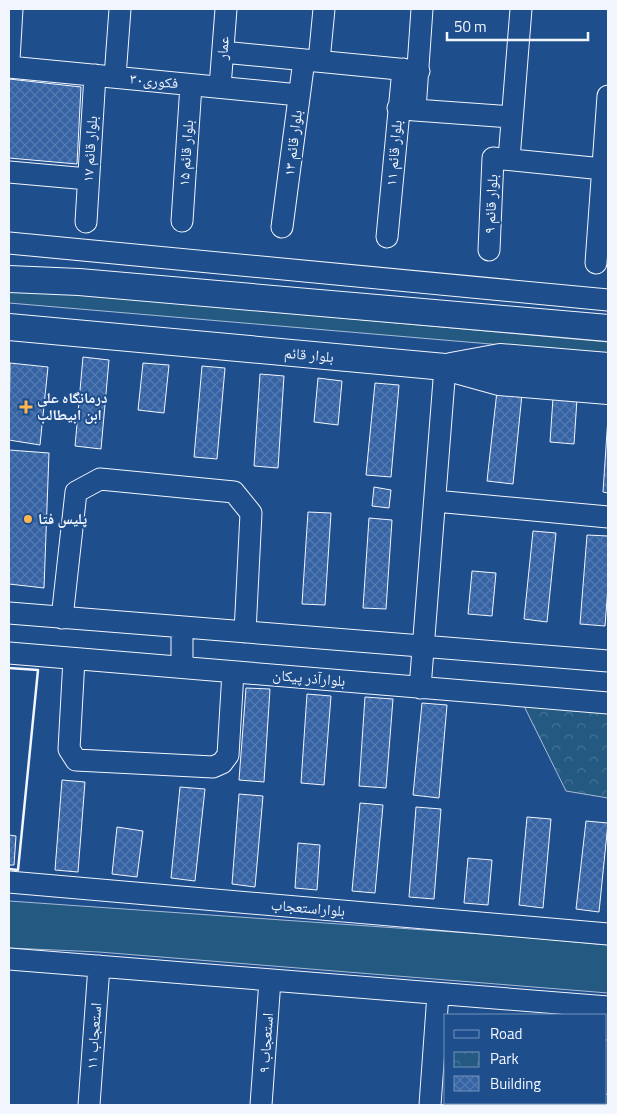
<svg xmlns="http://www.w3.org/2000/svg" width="617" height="1114" viewBox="0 0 617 1114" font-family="'Titillium Web','Noto Naskh Arabic',sans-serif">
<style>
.green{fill:#245a82;stroke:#a8bbd7}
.park{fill:url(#park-crowns);stroke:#a8bbd7}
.building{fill:url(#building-cross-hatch);stroke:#f2f6ff}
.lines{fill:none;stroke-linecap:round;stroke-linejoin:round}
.minor-casing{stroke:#f2f6ff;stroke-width:23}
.major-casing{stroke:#f2f6ff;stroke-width:28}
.minor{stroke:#1f4e8c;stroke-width:21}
.major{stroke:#1f4e8c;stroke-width:26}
.wall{stroke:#f2f6ff;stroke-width:2.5}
.poi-dot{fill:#ffb74d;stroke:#1f4e8c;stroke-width:2}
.labels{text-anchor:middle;stroke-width:4;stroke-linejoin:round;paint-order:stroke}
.street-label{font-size:15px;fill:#f2f6ff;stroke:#1f4e8c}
.poi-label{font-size:15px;font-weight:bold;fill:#f2f6ff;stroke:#1f4e8c;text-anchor:start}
</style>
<defs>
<pattern id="park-crowns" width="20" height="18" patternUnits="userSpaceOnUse" patternTransform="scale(1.25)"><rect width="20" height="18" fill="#245a82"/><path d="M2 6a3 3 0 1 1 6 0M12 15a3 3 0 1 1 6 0" fill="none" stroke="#447295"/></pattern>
<pattern id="building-cross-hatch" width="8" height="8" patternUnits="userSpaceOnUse" patternTransform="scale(1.25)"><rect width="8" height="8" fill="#3563a3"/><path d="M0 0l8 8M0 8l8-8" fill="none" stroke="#537ab1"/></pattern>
</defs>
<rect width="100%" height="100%" fill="#1f4e8c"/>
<path class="green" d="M9,288L608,342V354L9,303Z
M9,901L512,936L608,945V993L99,952L9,948Z"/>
<path class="park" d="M520,698L608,704V798L566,791Z"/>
<path class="building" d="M9,79L81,87L77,164L9,158Z
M83,357L109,360L101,449L75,446Z
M10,363L48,367L40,445L9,440Z
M143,363L169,365L164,413L138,410Z
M202,366L225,368L217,459L194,457Z
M260,374L284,376L278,468L254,466Z
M318,378L342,381L338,425L314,422Z
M375,383L399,385L391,477L366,475Z
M497,391L522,394L513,484L487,481Z
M553,398L577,399L574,444L550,442Z
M608,417V493L603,492Z
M9,450L49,453L44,588L9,584Z
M374,487L391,490L389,508L372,506Z
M308,512L331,513L325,605L302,604Z
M369,518L392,520L386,609L363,608Z
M533,531L556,533L547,622L524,619Z
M587,535L608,536V587L605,626L580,624Z
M472,571L496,573L492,616L468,614Z
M246,688L270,689L264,782L239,780Z
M307,694L331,696L324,785L301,783Z
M365,697L393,699L386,788L359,786Z
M422,703L447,705L439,798L413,795Z
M62,780L85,782L78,872L55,870Z
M180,787L205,789L195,881L171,878Z
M239,794L263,796L255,887L232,884Z
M360,803L383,805L375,893L352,891Z
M416,807L441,809L434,899L409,897Z
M527,817L551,819L543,908L519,905Z
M586,821L608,823L599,912L576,909Z
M117,827L143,831L137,877L112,874Z
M9,835L16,836L14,865H9Z
M298,843L320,845L317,890L295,888Z
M468,858L492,860L488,905L464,903Z"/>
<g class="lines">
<g class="minor-casing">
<path id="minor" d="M223,52L419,71
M9,60L12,9
M319,61L324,9
M9,67L299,95
M115,77L120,9
M220,87L226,9
M398,108L415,110L422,9
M415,110L512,117
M509,159L521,9
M9,172L88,179
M182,221L191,85
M86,222L95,75
M282,227L304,60
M387,237L403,69
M9,243L608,300
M489,250L493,158L603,169
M596,263L608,96
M435,501L608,517
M9,613L608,661
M62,618L76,492L100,479L234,492L251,513L245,632
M9,653L608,703
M74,659L69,749L76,760L213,767L222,763L228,755L233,672
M182,667V627
M420,688L445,367
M9,882L608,934
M9,959L608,1007
M606,1029L607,1007
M89,1105L99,966
M261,1105L270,980
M430,1105L438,994
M600,1105V1103"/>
</g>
<g class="major-casing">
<path id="major" d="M9,279L79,282L608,328
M9,327L445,367L499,382L608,391
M451,366L500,357L608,366"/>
</g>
<use href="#minor" class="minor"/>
<use href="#major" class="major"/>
<path class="wall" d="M9,668L38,670L18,870L9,869"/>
</g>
<g class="poi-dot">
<path d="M23.5 399.5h5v5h5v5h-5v5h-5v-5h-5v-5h5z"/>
<circle cx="28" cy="519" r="5"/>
</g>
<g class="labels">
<g class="street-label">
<text transform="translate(223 48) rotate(-85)" y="5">عمار</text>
<text transform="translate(154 81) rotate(6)" y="5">فکوری۳۰</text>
<text transform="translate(293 143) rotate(-83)" y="5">بلوار قائم ۱۳</text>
<text transform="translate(90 149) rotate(-86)" y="5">بلوار قائم ۱۷</text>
<text transform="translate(186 153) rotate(-86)" y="5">بلوار قائم ۱۵</text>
<text transform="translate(394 153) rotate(-85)" y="5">بلوار قائم ۱۱</text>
<text transform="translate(491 204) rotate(-87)" y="5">بلوار قائم ۹</text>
<text transform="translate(309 355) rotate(5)" y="5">بلوار قائم</text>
<text transform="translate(309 678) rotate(5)" y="5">بلوارآذر پیکان</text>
<text transform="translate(308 908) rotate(5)" y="5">بلواراستعجاب</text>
<text transform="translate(94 1036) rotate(-86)" y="5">استعجاب ۱۱</text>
<text transform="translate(266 1043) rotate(-86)" y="5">استعجاب ۹</text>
</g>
<g class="poi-label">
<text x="37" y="403">درمانگاه علی<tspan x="37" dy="17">ابن ابیطالب</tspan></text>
<text x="38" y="524">پلیس فتا</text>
</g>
</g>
<rect width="617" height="1114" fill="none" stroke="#f2f6ff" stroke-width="20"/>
<rect x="444" y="1014" width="162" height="90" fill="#1f4e8c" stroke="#7391ba"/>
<rect x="454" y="1030" width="25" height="8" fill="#1f4e8c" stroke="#7391ba"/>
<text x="490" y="1039" font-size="15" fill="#f2f6ff">Road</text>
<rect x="454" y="1052" width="25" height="15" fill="url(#park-crowns)" stroke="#7391ba"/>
<text x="490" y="1064" font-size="15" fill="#f2f6ff">Park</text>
<rect x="454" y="1076" width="25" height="15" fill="url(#building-cross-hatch)" stroke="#7391ba"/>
<text x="490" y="1089" font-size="15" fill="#f2f6ff">Building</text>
<path d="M447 32v8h141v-8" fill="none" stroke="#f2f6ff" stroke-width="2.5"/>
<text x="454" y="32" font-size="15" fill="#f2f6ff" stroke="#1f4e8c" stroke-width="4" paint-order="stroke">50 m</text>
</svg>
